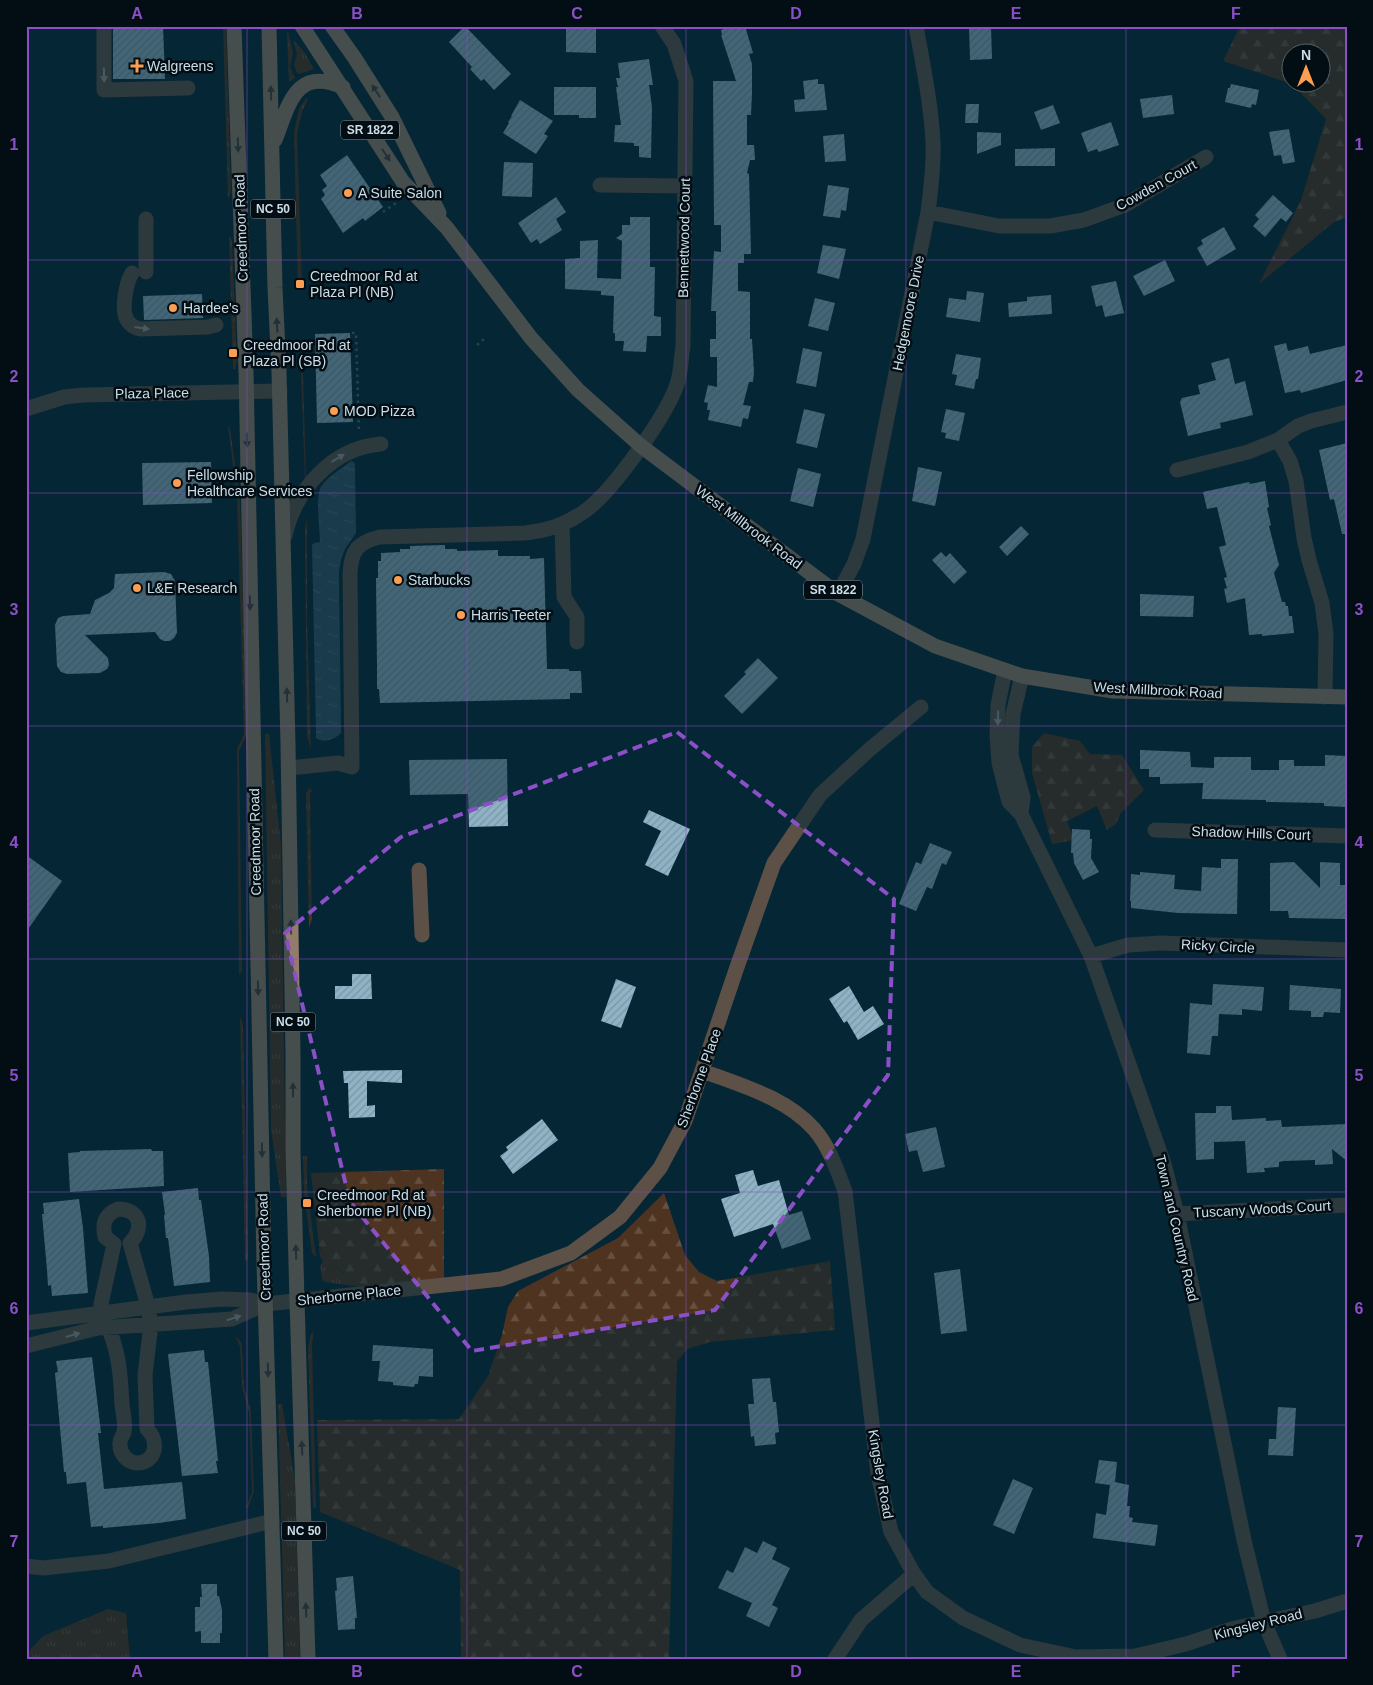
<svg xmlns="http://www.w3.org/2000/svg" width="1373" height="1685" viewBox="0 0 1373 1685" font-family="Helvetica,sans-serif">
<style>
.grass{fill:url(#grass-tufts)}
.forest{fill:url(#forest-firs);fill-rule:evenodd}
.water{fill:url(#water-ripples)}
.building{fill:url(#building-hatch)}
.lines{fill:none;stroke-linecap:round;stroke-linejoin:round}
.path{stroke:#4c6774;stroke-width:2.5;stroke-dasharray:2.5 4;stroke-linecap:butt}
.minor{stroke:#5c5047;stroke-width:15}
.major{stroke:#947c6a;stroke-width:15}
.oneway{fill:#949697}
.oneway2{fill:#443f3b}
.marked{fill:none;stroke:#8b4fc7;stroke-width:4;stroke-dasharray:10 6;stroke-linejoin:round}
.grid{fill:none;stroke:#8b4fc7;stroke-width:1;stroke-opacity:0.55}
.poi-dot{fill:#fb9e51;stroke:#030e14;stroke-width:2}
.labels{text-anchor:middle;stroke-width:5;stroke-linejoin:round;paint-order:stroke}
.shield{fill:#030e14;stroke:#909fa8;stroke-width:1}
.shield-label{font-size:12px;font-weight:bold;fill:#ccdde7}
.poi-label{font-size:14px;fill:#ccdde7;stroke:#030e14;text-anchor:start}
.street-label{font-size:14px;fill:#ccdde7;stroke:#030e14}
.neatline{fill:none;stroke:#8b4fc7;stroke-width:2}
.grid-label{font-size:16px;text-anchor:middle;font-weight:bold;fill:#8b4fc7}
</style>
<defs>
<pattern id="grass-tufts" width="24" height="20" patternUnits="userSpaceOnUse" patternTransform="scale(1.25)"><rect width="24" height="20" fill="#4e3420"/><path d="M3 7l-1-3M5 7V3M7 7l1-3M15 17l-1-3M17 17v-4M19 17l1-3" fill="none" stroke="#665140"/></pattern>
<pattern id="forest-firs" width="22" height="20" patternUnits="userSpaceOnUse" patternTransform="scale(1.25)"><rect width="22" height="20" fill="#4e3420"/><path d="M5 1l3.5 6h-7zM16 11l3.5 6h-7z" fill="#665140"/></pattern>
<pattern id="water-ripples" width="26" height="14" patternUnits="userSpaceOnUse" patternTransform="scale(1.25)"><rect width="26" height="14" fill="#325568"/><path d="M2 4q2-2 4 0t4 0M15 11q2-2 4 0t4 0" fill="none" stroke="#4e6d7e"/></pattern>
<pattern id="building-hatch" width="6" height="6" patternUnits="userSpaceOnUse" patternTransform="scale(1.25)"><rect width="6" height="6" fill="#8fb2c5"/><path d="M-1 1l2-2M0 6l6-6M5 7l2-2" fill="none" stroke="#7a96a5"/></pattern>
</defs>
<rect width="100%" height="100%" fill="#052635"/>
<path class="grass" d="M223,26H226L231,192L228,198Z
M287,32H288L293,52L290,68L295,78L289,82Z
M293,39L305,53L314,69L299,74L297,73L294,64L297,54Z
M306,98L308,99L302,112L297,134L302,286L298,287L294,132L299,109Z
M229,236L232,240L237,362L235,369H233Z
M301,373H303L306,480H305Z
M228,426L230,428L240,499L247,734L239,751L242,971L239,975L237,749L244,734L237,498Z
M307,518V618L311,750L307,735L305,531Z
M265,734H269L281,844L286,1197H281L271,1130Z
M309,788L312,790L310,794L312,919L309,928L306,793Z
M240,1016L243,1024L248,1259L245,1261Z
M303,1156H307V1186L316,1257L312,1253L304,1192Z
M319,1247C331,1264 345,1276 363,1287L324,1282L322,1279L320,1265L323,1262L320,1256Z
M314,1330L312,1344L316,1508H313L308,1349L310,1336Z
M235,1336L241,1342L242,1347L244,1386L251,1411L254,1492L248,1508L246,1507L252,1492L249,1413L242,1387L240,1347Z
M278,1404H282L295,1480L300,1659H285Z
M108,1609L126,1613L130,1659H26V1654L43,1636Z"/>
<path class="forest" d="M1240,26H1347V217L1334,222L1259,284L1301,200L1326,119L1292,84L1223,61ZM1290,52H1320V82H1290Z
M1044,733L1080,741L1090,754L1122,755L1144,790L1120,814L1116,824L1107,830L1097,806L1067,821L1074,840L1052,844L1032,773V747Z
M444,1169V1280L363,1287L350,1279L328,1259L319,1246L311,1173Z
M664,1193L685,1255L699,1272L717,1281L830,1261L835,1330L710,1342L687,1349L677,1362L669,1659H461L460,1570L320,1512L317,1420L459,1419L488,1376L502,1335L508,1307L518,1291L618,1238Z"/>
<path class="water" d="M351,461L354,462L355,464L356,533L345,549L341,560L339,571L341,733C335,739 324,744 316,738V734L312,545L314,543L320,542C320,529 315,498 321,487C328,476 341,469 351,461Z"/>
<path class="building" d="M113,26H163L165,79H113Z
M465,26L511,74L494,90L484,79L481,81L470,69L472,67L449,42Z
M566,26H596V53L566,52Z
M734,26H745L753,53L749,54L752,64V94L751,115H747V145H754L755,160H750L747,173L749,174L751,254H744V263H738V291L750,292V339H752L754,372L753,382H749L743,405L751,406L748,419L743,418L741,427L708,420L710,410H707L708,403L704,402L708,385L717,387V357H710V339H716V311H711L714,251L721,252V225H714L713,81H736L721,35H722L721,30Z
M969,26H991L992,59L970,60Z
M649,59L653,85H649L652,107L651,158L639,157V146H634V143L614,142L615,125H621L616,87H618L616,78H620L618,63Z
M818,79V84H824L827,110L795,112L794,100L805,99L803,81Z
M1231,84L1259,90L1256,105L1252,104L1251,108L1225,102L1228,88H1230Z
M554,87H596V118H579V115H554Z
M1172,95L1174,114L1143,118L1140,99Z
M520,100L553,121L544,134L548,136L536,154L503,133L509,123L508,122L512,116H511Z
M966,104H979L978,123H965Z
M1053,105L1060,123L1041,130L1034,112Z
M1111,122L1119,145L1099,152L1097,149L1088,152L1081,133Z
M1289,129L1295,162L1283,164L1281,155L1274,156L1269,132Z
M977,132L1001,133V145L977,154Z
M844,134L846,161L825,162L823,136Z
M1055,148V166H1015V149Z
M347,155L383,207L365,221L363,218L343,233L321,199L325,195L322,190L327,186L320,175Z
M504,162L533,163L532,197L502,196Z
M828,185L849,188L846,211L841,210L840,218L823,216Z
M1273,195L1293,213L1286,222L1281,218L1265,237L1253,226L1259,219L1255,215Z
M556,197L566,212L556,219L562,230L540,244L537,239L531,243L518,223Z
M630,217H650V267H655L654,316L661,317V336H647L646,352L623,351L624,341H615V333H613L614,296L601,295V291L565,289V259L580,258V241L598,240L597,278L621,279L622,241L616,238L622,234V225H630Z
M1224,227L1236,249L1207,266L1197,248L1203,244L1201,240Z
M823,245L846,249L839,279L817,273Z
M1165,260L1175,281L1144,296L1133,276Z
M1116,281L1124,313L1105,317L1102,305L1096,307L1091,286Z
M967,291L984,293L980,322L946,317L949,298L966,300Z
M202,294L203,318L144,320L143,296Z
M1051,295L1052,314L1009,317L1008,303L1027,301V297Z
M815,298L835,303L828,331L808,326Z
M350,333L353,422L317,423L315,334Z
M1286,343L1288,351L1308,346L1310,354L1347,345V380L1301,393L1300,390L1285,393L1274,346Z
M803,348L822,352L816,387L796,383Z
M956,354L981,358L978,379H976L974,389L955,385L957,375L952,374Z
M1229,358L1235,384L1245,381L1253,415L1220,423L1221,428L1188,436L1180,402L1182,398L1200,394L1198,385L1216,380L1211,363Z
M804,409L825,414L817,448L796,443Z
M946,409L965,413L959,441L945,438L946,433L941,432Z
M1347,443V534H1342L1334,499L1330,500L1319,450Z
M211,462L212,503L143,505L142,463Z
M918,467L942,472L935,506L912,501Z
M798,468L821,474L813,507L790,501Z
M1265,481L1269,507L1267,508L1271,525L1269,526L1279,565L1274,573L1282,602H1285L1286,606H1288L1289,616H1292L1294,633L1262,636V634L1249,635L1245,598L1227,603L1224,589L1227,588L1224,578L1227,577L1219,547L1226,545L1217,507L1207,509L1203,492L1249,482L1250,484Z
M1021,526L1029,534L1007,556L999,547Z
M445,545V549H457V551L498,550V556H530V559L544,558L547,669H569V671H581L582,693H570V699L380,703L379,689H377V666L376,578H378V561H381V553L400,552V549H410V546Z
M941,552L946,557L950,553L967,572L954,584L932,560Z
M164,572L171,574L175,581L177,633L174,638L170,641H164L160,639L155,632L85,635L108,658L109,665L107,669L100,673L67,674L61,672L57,666L55,625L58,618L63,616L90,614L95,600L109,593L114,588L115,574Z
M1140,594L1194,596L1193,617L1140,616Z
M758,658L778,678L742,714L724,696L746,674L744,672Z
M1140,750L1190,752L1191,767L1214,768V757H1251V770H1279V760H1294V766H1325V755L1347,756V807L1324,806V803L1266,802V800L1202,799L1203,783L1160,784V777H1149V769H1140Z
M507,759L508,826L469,827L468,794L410,795L409,760Z
M649,810L690,829L668,876L645,865L661,831L643,822Z
M1072,829L1090,830V839H1092L1091,858L1099,872L1083,880L1074,863L1073,853H1071Z
M930,843L952,852L946,865L942,863L932,889L927,887L916,911L899,904L916,862L921,864Z
M26,855L62,881L26,932Z
M1221,859H1238L1237,914L1178,913L1131,908V901H1130L1131,874L1140,875V872L1175,875L1174,889L1201,891L1202,867L1221,868Z
M1294,862L1320,888V862L1340,863V885H1347V919L1289,918L1288,911H1270V863Z
M352,974H371L372,999H335V986H352Z
M616,979L636,987L621,1028L601,1021Z
M1213,984L1264,987L1262,1011L1242,1009V1015L1219,1014L1218,1036H1212L1210,1055L1187,1053L1190,1003L1212,1005Z
M1290,985L1341,989L1340,1013L1324,1012L1323,1017H1311V1011L1289,1010Z
M849,986L864,1012L873,1006L884,1024L858,1040L847,1021L844,1023L829,999Z
M402,1070V1083L367,1081V1106L375,1105V1117L349,1118L348,1083H344L343,1071Z
M1216,1106H1231L1232,1120L1266,1118V1121L1281,1120L1282,1127L1347,1124V1161L1332,1149L1333,1164L1315,1165V1160L1284,1161L1279,1162V1167L1264,1168L1265,1172L1247,1173L1245,1141L1214,1142V1159L1196,1160L1195,1113H1216Z
M542,1119L558,1140L513,1174L500,1156L508,1150L506,1147Z
M936,1127L945,1167L923,1172L917,1150L909,1152L905,1134Z
M151,1149L152,1151H163L164,1186L70,1192L68,1153L80,1152V1151Z
M753,1170L758,1186L779,1180L789,1215L802,1211L811,1239L782,1249L773,1224L734,1237L721,1199L740,1193L735,1175Z
M198,1188L199,1200H201L209,1256L210,1282L174,1286L168,1238H166L164,1215L165,1214L162,1192Z
M79,1199L83,1228L88,1293L52,1296L51,1285L48,1286L47,1270L42,1214H44L43,1203Z
M960,1269L967,1331L941,1334L934,1273Z
M373,1345L433,1349V1377L419,1376L418,1384H415L414,1387L393,1385V1382L378,1381L380,1361H372Z
M204,1350L205,1362H208L218,1461H216L218,1473L182,1476L168,1354Z
M92,1357L101,1433H98L104,1489L182,1482L186,1519L159,1523L103,1528V1526L91,1527L86,1482L67,1484L66,1472H64L55,1373L58,1372L56,1361Z
M770,1378L773,1402H776L779,1432L775,1433L776,1444L755,1446L754,1436L751,1437L748,1404H754L752,1379Z
M1278,1407L1296,1408L1293,1456L1268,1455L1269,1439H1276Z
M1099,1460L1117,1462L1115,1482L1129,1485L1127,1506H1130L1129,1517L1133,1518L1132,1522L1158,1525L1155,1546L1093,1538L1096,1513L1106,1515L1110,1485L1095,1483Z
M1013,1479L1033,1488L1014,1534L993,1525Z
M763,1541L777,1548L772,1559L790,1568L772,1605L778,1608L769,1627L746,1616L752,1603L718,1588L727,1570L733,1573L745,1547L757,1553Z
M353,1576L357,1618H355V1629L338,1630L335,1591L337,1590L336,1578Z
M201,1584H217V1596H219L222,1610V1633H220V1643H201V1631L195,1632V1607H200V1597H202Z"/>
<g class="lines">
<path class="path" d="M383,212L396,203
M352,333H356L359,433
M477,345L485,338"/>
<path class="minor" d="M104,26V90L188,88
M600,185L685,186
M928,212L999,226H1050L1084,220L1125,205L1206,157
M146,219V272
M132,273C126,283 121,310 127,320C130,325 135,328 140,329L208,327L216,325
M26,409L64,397L83,395L280,391
M1278,440L1290,461L1296,481L1304,538L1309,560L1322,603L1326,634L1325,697
M1177,470L1248,452L1278,440L1298,426L1311,421L1347,412
M562,524L564,597L577,617V642
M285,536C295,490 332,448 381,444
M838,594L854,564L863,539L928,212C931,189 934,166 933,142C931,103 923,65 916,26
M1005,670L998,705L997,736L999,763L1009,802L1021,814L1091,956L1164,1164L1177,1214L1244,1540L1264,1622L1280,1659
M289,768L338,763L352,767L350,574C351,550 358,542 380,537L525,533C548,531 567,524 585,511C612,492 669,413 678,381C681,371 681,358 683,347L686,81L674,44L662,26
M1021,814L1023,797L1011,755L1013,714L1022,676
M1155,830L1347,836
M419,870L422,935
M1091,956L1128,945L1161,943L1347,950
M703,1071C742,1086 785,1097 814,1129C829,1146 837,1170 845,1191L878,1474L891,1532L914,1574L927,1592L963,1618L1020,1645L1076,1657L1135,1656L1186,1644L1231,1629L1315,1611L1347,1601
M118,1209C140,1209 145,1228 130,1243L146,1299L151,1324L145,1375L147,1429C159,1440 157,1462 138,1463C127,1463 119,1453 120,1443C120,1438 123,1436 124,1432C126,1425 123,1413 122,1405C121,1385 120,1363 114,1344C111,1330 101,1318 101,1304L114,1244L105,1237C102,1224 104,1215 118,1209Z
M1177,1214L1347,1205
M26,1323L186,1302L222,1299L250,1300L266,1304L501,1279L571,1253L620,1217L660,1168L685,1121L737,967L774,863L820,795L870,749L921,707
M26,1346L98,1328L232,1319L266,1304
M26,1566L43,1568L109,1561L272,1521
M835,1659L861,1620L914,1574"/>
<path class="major" d="M234,26L246,372L264,1263L276,1659
M269,26L275,288L279,371L288,744L293,1055V1151L297,1301L308,1659
M302,26L403,182L447,228L531,338L578,390L641,446L838,594L935,646L1022,676L1113,691L1347,697
M332,26L354,57L392,117L439,213
M275,140C289,105 295,66 343,87"/>
</g>
<defs><path id="oneway-solid" d="M-6-.8H1V-3.2L6.5 0L1 3.2V.8H-6Z" transform="scale(1.25)"/></defs>
<g class="oneway">
<use href="#oneway-solid" transform="translate(104 75) rotate(89)"/>
<use href="#oneway-solid" transform="translate(142 328) rotate(8)"/>
<use href="#oneway-solid" transform="translate(338 458) rotate(-31)"/>
<use href="#oneway-solid" transform="translate(998 718) rotate(92)"/>
<use href="#oneway-solid" transform="translate(234 1318) rotate(-17)"/>
<use href="#oneway-solid" transform="translate(73 1335) rotate(-16)"/>
</g>
<g class="oneway2">
<use href="#oneway-solid" transform="translate(376 91) rotate(-123)"/>
<use href="#oneway-solid" transform="translate(271 93) rotate(-91)"/>
<use href="#oneway-solid" transform="translate(238 145) rotate(88)"/>
<use href="#oneway-solid" transform="translate(386 155) rotate(57)"/>
<use href="#oneway-solid" transform="translate(277 325) rotate(-93)"/>
<use href="#oneway-solid" transform="translate(247 440) rotate(89)"/>
<use href="#oneway-solid" transform="translate(250 603) rotate(89)"/>
<use href="#oneway-solid" transform="translate(287 695) rotate(-91)"/>
<use href="#oneway-solid" transform="translate(291 927) rotate(-91)"/>
<use href="#oneway-solid" transform="translate(258 988) rotate(89)"/>
<use href="#oneway-solid" transform="translate(293 1090) rotate(-90)"/>
<use href="#oneway-solid" transform="translate(262 1150) rotate(89)"/>
<use href="#oneway-solid" transform="translate(296 1252) rotate(-91)"/>
<use href="#oneway-solid" transform="translate(268 1370) rotate(88)"/>
<use href="#oneway-solid" transform="translate(302 1448) rotate(-92)"/>
<use href="#oneway-solid" transform="translate(306 1610) rotate(-92)"/>
</g>
<path d="M0 0H1373V1685H0ZM677,732L894,899L888,1075L715,1310L472,1351L350,1202L285,933L401,837Z" fill="#052635" fill-opacity=".55" fill-rule="evenodd"/>
<path class="marked" d="M677,732L894,899L888,1075L715,1310L472,1351L350,1202L285,933L401,837Z"/>
<path class="grid" d="M247,26V1659M467,26V1659M686,26V1659M906,26V1659M1126,26V1659M26,260H1347M26,493H1347M26,726H1347M26,959H1347M26,1192H1347M26,1425H1347"/>
<g class="poi-dot">
<path d="M134.5 58.5h5v5h5v5h-5v5h-5v-5h-5v-5h5z"/>
<circle cx="348" cy="193" r="5"/>
<rect x="295" y="279" width="10" height="10" rx="2.5"/>
<circle cx="173" cy="308" r="5"/>
<rect x="228" y="348" width="10" height="10" rx="2.5"/>
<circle cx="334" cy="411" r="5"/>
<circle cx="177" cy="483" r="5"/>
<circle cx="398" cy="580" r="5"/>
<circle cx="137" cy="588" r="5"/>
<circle cx="461" cy="615" r="5"/>
<rect x="302" y="1198" width="10" height="10" rx="2.5"/>
</g>
<g class="labels">
<g class="shield">
<rect x="341" y="120.5" width="58" height="19" rx="4"/>
<rect x="250.5" y="199.5" width="45" height="19" rx="4"/>
<rect x="804" y="580.5" width="58" height="19" rx="4"/>
<rect x="270.5" y="1012.5" width="45" height="19" rx="4"/>
<rect x="281.5" y="1521.5" width="45" height="19" rx="4"/>
</g>
<g class="shield-label">
<text x="370" y="134">SR 1822</text>
<text x="273" y="213">NC 50</text>
<text x="833" y="594">SR 1822</text>
<text x="293" y="1026">NC 50</text>
<text x="304" y="1535">NC 50</text>
</g>
<g class="poi-label">
<text x="147" y="71">Walgreens</text>
<text x="358" y="198">A Suite Salon</text>
<text x="310" y="281">Creedmoor Rd at<tspan x="310" dy="16">Plaza Pl (NB)</tspan></text>
<text x="183" y="313">Hardee's</text>
<text x="243" y="350">Creedmoor Rd at<tspan x="243" dy="16">Plaza Pl (SB)</tspan></text>
<text x="344" y="416">MOD Pizza</text>
<text x="187" y="480">Fellowship<tspan x="187" dy="16">Healthcare Services</tspan></text>
<text x="408" y="585">Starbucks</text>
<text x="147" y="593">L&amp;E Research</text>
<text x="471" y="620">Harris Teeter</text>
<text x="317" y="1200">Creedmoor Rd at<tspan x="317" dy="16">Sherborne Pl (NB)</tspan></text>
</g>
<g class="street-label">
<text transform="translate(1156 185) rotate(-29)" y="5">Cowden Court</text>
<text transform="translate(241 228) rotate(-92)" y="5">Creedmoor Road</text>
<text transform="translate(684 238) rotate(-89)" y="5">Bennettwood Court</text>
<text transform="translate(908 313) rotate(-79)" y="5">Hedgemoore Drive</text>
<text transform="translate(152 393) rotate(-1)" y="5">Plaza Place</text>
<text transform="translate(749 527) rotate(37)" y="5">West Millbrook Road</text>
<text transform="translate(1158 690) rotate(3)" y="5">West Millbrook Road</text>
<text transform="translate(1251 833) rotate(2)" y="5">Shadow Hills Court</text>
<text transform="translate(255 842) rotate(-91)" y="5">Creedmoor Road</text>
<text transform="translate(1218 946) rotate(3)" y="5">Ricky Circle</text>
<text transform="translate(699 1078) rotate(-70)" y="5">Sherborne Place</text>
<text transform="translate(1262 1209) rotate(-3)" y="5">Tuscany Woods Court</text>
<text transform="translate(1177 1228) rotate(77)" y="5">Town and Country Road</text>
<text transform="translate(264 1247) rotate(-92)" y="5">Creedmoor Road</text>
<text transform="translate(349 1295) rotate(-6)" y="5">Sherborne Place</text>
<text transform="translate(881 1474) rotate(80)" y="5">Kingsley Road</text>
<text transform="translate(1258 1624) rotate(-14)" y="5">Kingsley Road</text>
</g>
</g>
<rect width="1373" height="1685" fill="none" stroke="#030e14" stroke-width="55"/>
<g transform="translate(1306 68)"><circle r="24" fill="#030e14" stroke="#536168"/>
<path d="M0-4L9 19L0 12L-9 19Z" fill="#fb9e51"/>
<text y="-8" font-size="14" font-weight="bold" text-anchor="middle" fill="#ccdde7">N</text>
</g>
<rect x="28" y="28" width="1318" height="1630" class="neatline"/>
<g class="grid-label">
<text x="137" y="19">A</text>
<text x="357" y="19">B</text>
<text x="577" y="19">C</text>
<text x="796" y="19">D</text>
<text x="1016" y="19">E</text>
<text x="1236" y="19">F</text>
<text x="14" y="150">1</text>
<text x="1359" y="150">1</text>
<text x="14" y="382">2</text>
<text x="1359" y="382">2</text>
<text x="14" y="615">3</text>
<text x="1359" y="615">3</text>
<text x="14" y="848">4</text>
<text x="1359" y="848">4</text>
<text x="14" y="1081">5</text>
<text x="1359" y="1081">5</text>
<text x="14" y="1314">6</text>
<text x="1359" y="1314">6</text>
<text x="14" y="1547">7</text>
<text x="1359" y="1547">7</text>
<text x="137" y="1677">A</text>
<text x="357" y="1677">B</text>
<text x="577" y="1677">C</text>
<text x="796" y="1677">D</text>
<text x="1016" y="1677">E</text>
<text x="1236" y="1677">F</text>
</g>
</svg>
